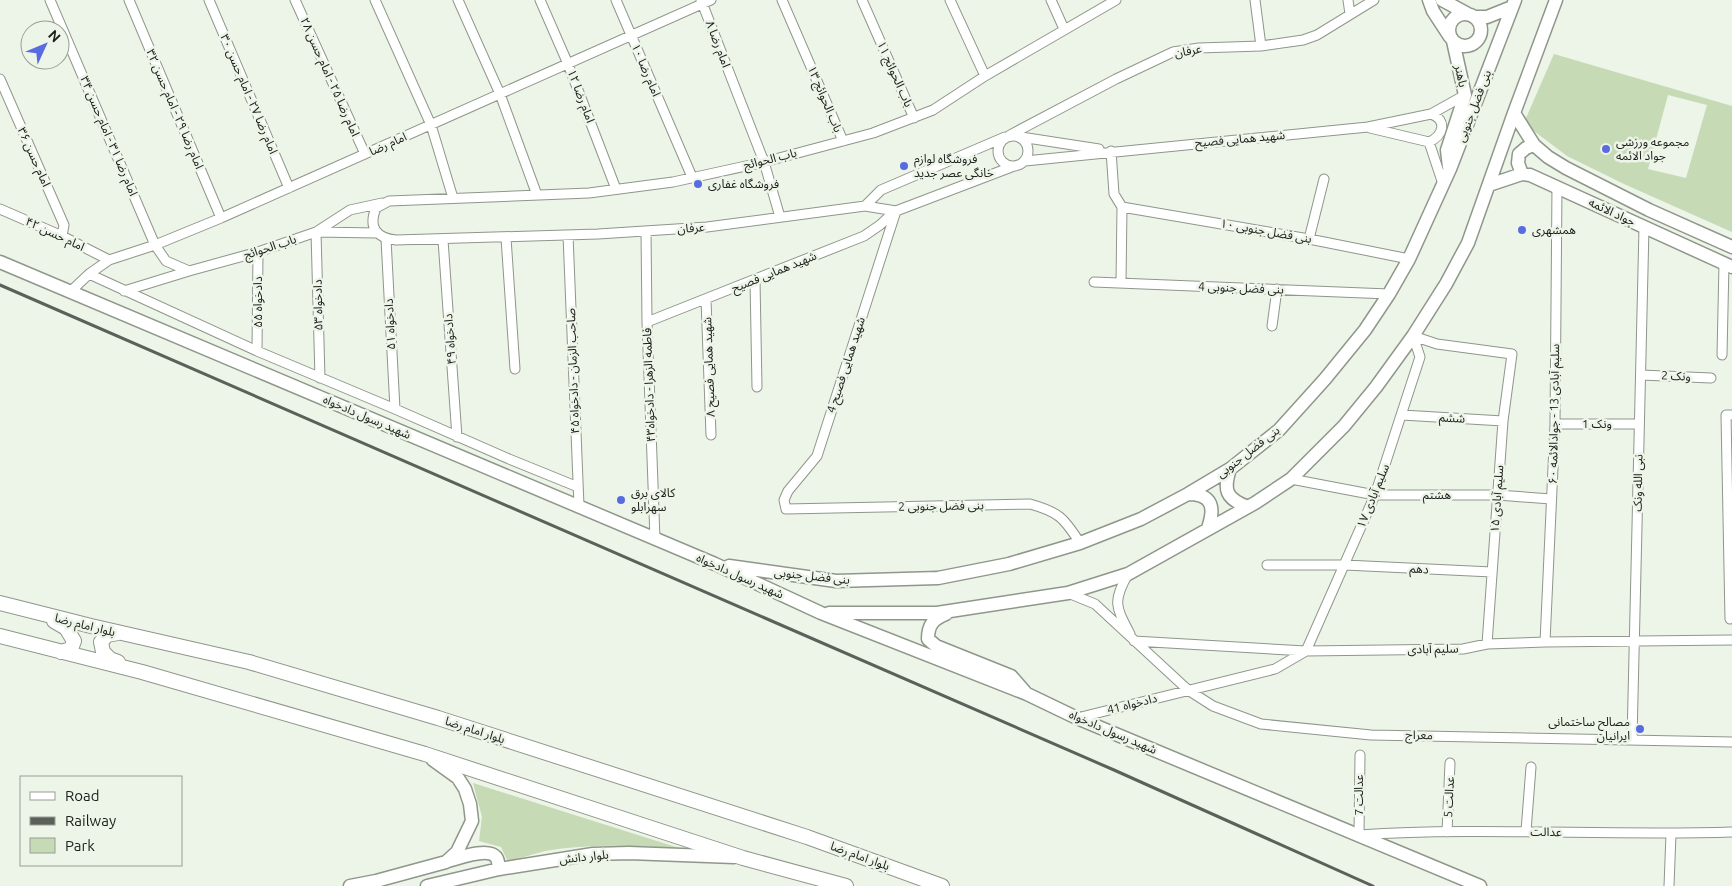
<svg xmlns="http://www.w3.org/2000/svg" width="1732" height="886" viewBox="0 0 1732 886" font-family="Ubuntu,'Noto Sans Arabic',sans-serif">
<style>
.green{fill:#c6dab6;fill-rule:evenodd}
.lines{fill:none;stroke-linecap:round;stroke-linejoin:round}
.street-casing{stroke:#8f968a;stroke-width:11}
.secondary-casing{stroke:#8f968a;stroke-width:15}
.primary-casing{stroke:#8f968a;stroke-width:16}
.street{stroke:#fff;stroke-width:9}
.secondary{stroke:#fff;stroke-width:12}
.primary{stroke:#fff;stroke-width:14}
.rail{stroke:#5b6059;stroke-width:3}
.poi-dot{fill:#586be1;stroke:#edf4e8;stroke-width:2}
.labels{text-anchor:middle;stroke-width:5;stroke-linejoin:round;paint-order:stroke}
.street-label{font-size:12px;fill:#1a1d18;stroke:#edf4e8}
.poi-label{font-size:12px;fill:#1a1d18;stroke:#edf4e8;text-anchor:start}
</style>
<rect width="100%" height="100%" fill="#edf4e8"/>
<path class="green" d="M1554,54L1732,106V232L1624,184L1567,156L1534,131L1528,126L1526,118ZM1668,95L1707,105L1686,178L1648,169Z
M473,783L679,848C635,846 589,843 545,851C533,854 520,858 508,862L501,847L479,841L482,817Z"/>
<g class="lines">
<g class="street-casing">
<path id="street" d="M50,0L155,245L166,261L189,271L258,252L316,232L350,210L382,203
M129,0L221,218
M209,0L289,188
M295,0L365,154
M375,0L431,125L453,198
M458,0L500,94L537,195
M540,0L568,64L616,189
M616,0L692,177
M701,0L764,162L780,217
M782,0L843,141
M862,0L914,118
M950,0L985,76
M1051,0L1064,29
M1255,0L1261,46
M1348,0L1350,14
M0,79L64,225L62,236
M1370,128L1429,142L1443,184
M1010,135L1116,79L1173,52L1199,48L1261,46L1303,40L1317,35L1374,0
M998 151a15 15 0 1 1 30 0a15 15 0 1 1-30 0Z
M1005,137L881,190L865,206L707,227L598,234L396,240C376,238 368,227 376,208L389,201L589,193L673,182L764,162L873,133L933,110L985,76L1116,0
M1021,137L1099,149
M1429,142C1443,136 1448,120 1431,114
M1111,151L1114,194L1122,207L1121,283
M1025,161L1368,127L1431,114L1465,95
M865,206L896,211L1014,166
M1122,207L1309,239L1409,259
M0,209L62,236L109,260
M896,211L817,456L788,491L784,500L786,509L1030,504C1059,512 1064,518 1080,543
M646,231L647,322L655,539
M568,235L579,506
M506,238L515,369
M386,239L395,409
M1309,239L1324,179
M443,240L457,437
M89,274L257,351L395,409L509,459L578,487
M755,280L757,387
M1094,282L1389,294
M124,291L189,271
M70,292L89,274L109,260L155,245L221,218L711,0
M706,299L711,435
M647,322L864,236L880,225L895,211
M1272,326L1277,289
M1413,336L1437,344L1512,354L1503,421L1487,644
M257,351L258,252
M1722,355L1724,263
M1641,375L1711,378
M320,378L316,232L377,233
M1402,415L1503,421
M1555,424H1639
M1291,479L1375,495H1498L1551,499
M1267,565H1345L1492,572
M1128,574C1112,602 1116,607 1130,634
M1068,593L1095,604L1188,690L1213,706L1261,724L1371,735L1732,742
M1730,619L1726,415H1732
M1134,641L1306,651L1463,649L1487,644L1545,642L1732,640
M1545,642L1555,424L1557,186
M1077,718L1275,669L1306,651L1375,495L1420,357L1413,336
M1632,740L1644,227
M1360,755L1359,835C1483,827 1608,836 1732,832
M1526,831L1531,767
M1447,832L1450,763
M1669,886L1671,834"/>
</g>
<g class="secondary-casing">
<path id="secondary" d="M1429,0L1433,11L1450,37
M1442,0L1468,14
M1449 30a16 16 0 1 1 32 0a16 16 0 1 1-32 0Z
M1475,17H1487L1512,7
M1514,113L1534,145L1548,157L1566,168L1649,210L1732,247
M1449,167L1447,150L1465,95L1453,41
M1522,174L1518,163L1519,154L1526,148L1534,145
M1489,185L1522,174L1530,175L1732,267
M0,262L715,564L821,613L1027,694L1077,718L1480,886
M1230,469C1223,490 1226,499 1248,507
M1188,494C1213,494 1215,508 1208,528
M729,566L836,581L938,578L1009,564L1080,543L1141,519L1188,494L1230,469L1279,430L1325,379L1365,330L1389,294L1409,259L1450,169L1515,0
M829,613H937L1068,593L1128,574L1255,503L1291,479L1344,426L1376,387L1413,336L1446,284L1468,243L1514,113L1556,0
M946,614C933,619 928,625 928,639L936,646L1011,676L1025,692
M448,861C459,858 488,847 496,857C499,861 498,865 499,869
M350,886L376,881L446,862L457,852L472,821L470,804L465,789L458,778L433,760
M427,886L499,869L593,854L629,853L734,857"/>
</g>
<g class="primary-casing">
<path id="primary" d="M0,603L91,626L249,662L438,718L807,837L942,886
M54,621L66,628L74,641L71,649L61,652
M118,633L107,635L101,642L103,652L110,659L118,662
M0,636L142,672L425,754L743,858L846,886"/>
</g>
<use href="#street" class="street"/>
<use href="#secondary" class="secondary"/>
<use href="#primary" class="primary"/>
<path class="rail" d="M0,285L1114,770L1373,886"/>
</g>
<g class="poi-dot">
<circle cx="1606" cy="149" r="5"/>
<circle cx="904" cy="166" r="5"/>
<circle cx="698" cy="184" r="5"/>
<circle cx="1522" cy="230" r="5"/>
<circle cx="621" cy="500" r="5"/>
<circle cx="1640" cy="729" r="5"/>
</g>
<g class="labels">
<g class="street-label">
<text transform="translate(718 44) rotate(69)" y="4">امام رضا ۸</text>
<text transform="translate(1188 51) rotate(-10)" y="4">عرفان</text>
<text transform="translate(646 70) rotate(67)" y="4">امام رضا ۱۰</text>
<text transform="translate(895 74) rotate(66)" y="4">باب الحوائج ۱۱</text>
<text transform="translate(1461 76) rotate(78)" y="4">باهنر</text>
<text transform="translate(330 77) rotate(66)" y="4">امام رضا ۲۵ - امام حسن ۲۸</text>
<text transform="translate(249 94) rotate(67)" y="4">امام رضا ۲۷ - امام حسن ۳۰</text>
<text transform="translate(581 96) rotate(69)" y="4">امام رضا ۱۲</text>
<text transform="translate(825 99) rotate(67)" y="4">باب الحوائج ۱۳</text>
<text transform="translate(1474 106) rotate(-69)" y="4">بنی فضل جنوبی</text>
<text transform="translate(175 109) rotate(67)" y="4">امام رضا ۲۹ - امام حسن ۳۲</text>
<text transform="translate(109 136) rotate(67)" y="4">امام رضا ۳۱ - امام حسن ۳۴</text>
<text transform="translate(1240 139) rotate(-5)" y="4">شهید همایی فصیح</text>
<text transform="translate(388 144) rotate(-24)" y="4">امام رضا</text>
<text transform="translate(34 157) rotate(66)" y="4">امام حسن ۳۶</text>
<text transform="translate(770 159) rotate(-14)" y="4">باب الحوائج</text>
<text transform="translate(1612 212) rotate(25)" y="4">جواد الائمه</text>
<text transform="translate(691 228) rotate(-4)" y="4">عرفان</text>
<text transform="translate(1266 231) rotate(10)" y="4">بنی فضل جنوبی ۱۰</text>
<text transform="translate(55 234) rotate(25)" y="4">امام حسن ۴۲</text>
<text transform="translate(270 247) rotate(-18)" y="4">باب الحوائج</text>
<text transform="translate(774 272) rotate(-22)" y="4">شهید همایی فصیح</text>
<text transform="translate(1241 288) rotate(2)" y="4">بنی فضل جنوبی 4</text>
<text transform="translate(258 302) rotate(-90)" y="4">دادخواه ۵۵</text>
<text transform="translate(318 305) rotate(-91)" y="4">دادخواه ۵۳</text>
<text transform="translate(390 324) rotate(-93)" y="4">دادخواه ۵۱</text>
<text transform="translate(450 339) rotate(-94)" y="4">دادخواه ۴۹</text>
<text transform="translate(846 365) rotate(-72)" y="4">شهید همایی فصیح 4</text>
<text transform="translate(709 367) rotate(-92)" y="4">شهید همایی فصیح ۸</text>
<text transform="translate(573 371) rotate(-92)" y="4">صاحب الزمان - دادخواه ۴۵</text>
<text transform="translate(1676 376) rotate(3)" y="4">ونک 2</text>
<text transform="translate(649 385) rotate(-92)" y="4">فاطمه الزهرا - دادخواه۴۳</text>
<text transform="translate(1554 414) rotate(-89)" y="4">سلیم آبادی 13 - جوادالائمه ۶۰</text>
<text transform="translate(367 417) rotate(23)" y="4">شهید رسول دادخواه</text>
<text transform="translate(1452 418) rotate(3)" y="4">ششم</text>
<text x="1597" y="428">ونک 1</text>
<text transform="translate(1248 452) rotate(-38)" y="4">بنی فضل جنوبی</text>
<text transform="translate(1638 483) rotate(-89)" y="4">نبی الله ونک</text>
<text x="1437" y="499">هشتم</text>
<text transform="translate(1373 496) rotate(-68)" y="4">سلیم آبادی ۱۷</text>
<text transform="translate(1497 499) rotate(-86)" y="4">سلیم آبادی ۱۵</text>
<text transform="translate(941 506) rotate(-1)" y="4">بنی فضل جنوبی 2</text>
<text transform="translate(1419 569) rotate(3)" y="4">دهم</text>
<text transform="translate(740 576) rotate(24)" y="4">شهید رسول دادخواه</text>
<text transform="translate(812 576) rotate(6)" y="4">بنی فضل جنوبی</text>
<text transform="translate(85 625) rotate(14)" y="4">بلوار امام رضا</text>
<text transform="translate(1433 649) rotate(-1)" y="4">سلیم آبادی</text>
<text transform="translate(1132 704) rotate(-14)" y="4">دادخواه 41</text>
<text transform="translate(475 730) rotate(18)" y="4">بلوار امام رضا</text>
<text transform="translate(1113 732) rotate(23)" y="4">شهید رسول دادخواه</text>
<text transform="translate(1419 735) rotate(1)" y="4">معراج</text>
<text transform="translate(1359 795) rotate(-90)" y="4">عدالت 7</text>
<text transform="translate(1449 797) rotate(-87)" y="4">عدالت 5</text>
<text transform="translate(1546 832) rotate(1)" y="4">عدالت</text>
<text transform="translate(860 856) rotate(20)" y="4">بلوار امام رضا</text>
<text transform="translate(584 857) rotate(-6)" y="4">بلوار دانش</text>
</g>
<g class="poi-label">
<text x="1616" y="146">مجموعه ورزشی<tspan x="1616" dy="14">جواد الائمه</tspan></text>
<text x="914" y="163">فروشگاه لوازم<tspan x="914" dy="14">خانگی عصر جدید</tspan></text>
<text x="708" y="188">فروشگاه غفاری</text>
<text x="1532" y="234">همشهری</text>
<text x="631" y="497">کالای برق<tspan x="631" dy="14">سهرابلو</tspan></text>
<text x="1630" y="726" text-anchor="end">مصالح ساختمانی<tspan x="1630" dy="14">ایرانیان</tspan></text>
</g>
</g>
<rect x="20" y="776" width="162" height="90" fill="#edf4e8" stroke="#999e95"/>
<rect x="30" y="792" width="25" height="8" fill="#ffffff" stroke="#999e95"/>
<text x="65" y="801" font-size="15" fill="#1a1d18">Road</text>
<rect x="30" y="817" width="25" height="8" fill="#5b6059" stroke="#999e95"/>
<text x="65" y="826" font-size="15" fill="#1a1d18">Railway</text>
<rect x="30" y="838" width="25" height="15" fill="#c6dab6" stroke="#999e95"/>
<text x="65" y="851" font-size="15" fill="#1a1d18">Park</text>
<g transform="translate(45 45) rotate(46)"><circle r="24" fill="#edf4e8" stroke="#999e95"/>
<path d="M0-4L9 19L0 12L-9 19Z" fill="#586be1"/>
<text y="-8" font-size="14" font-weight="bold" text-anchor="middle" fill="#1a1d18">N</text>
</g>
</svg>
